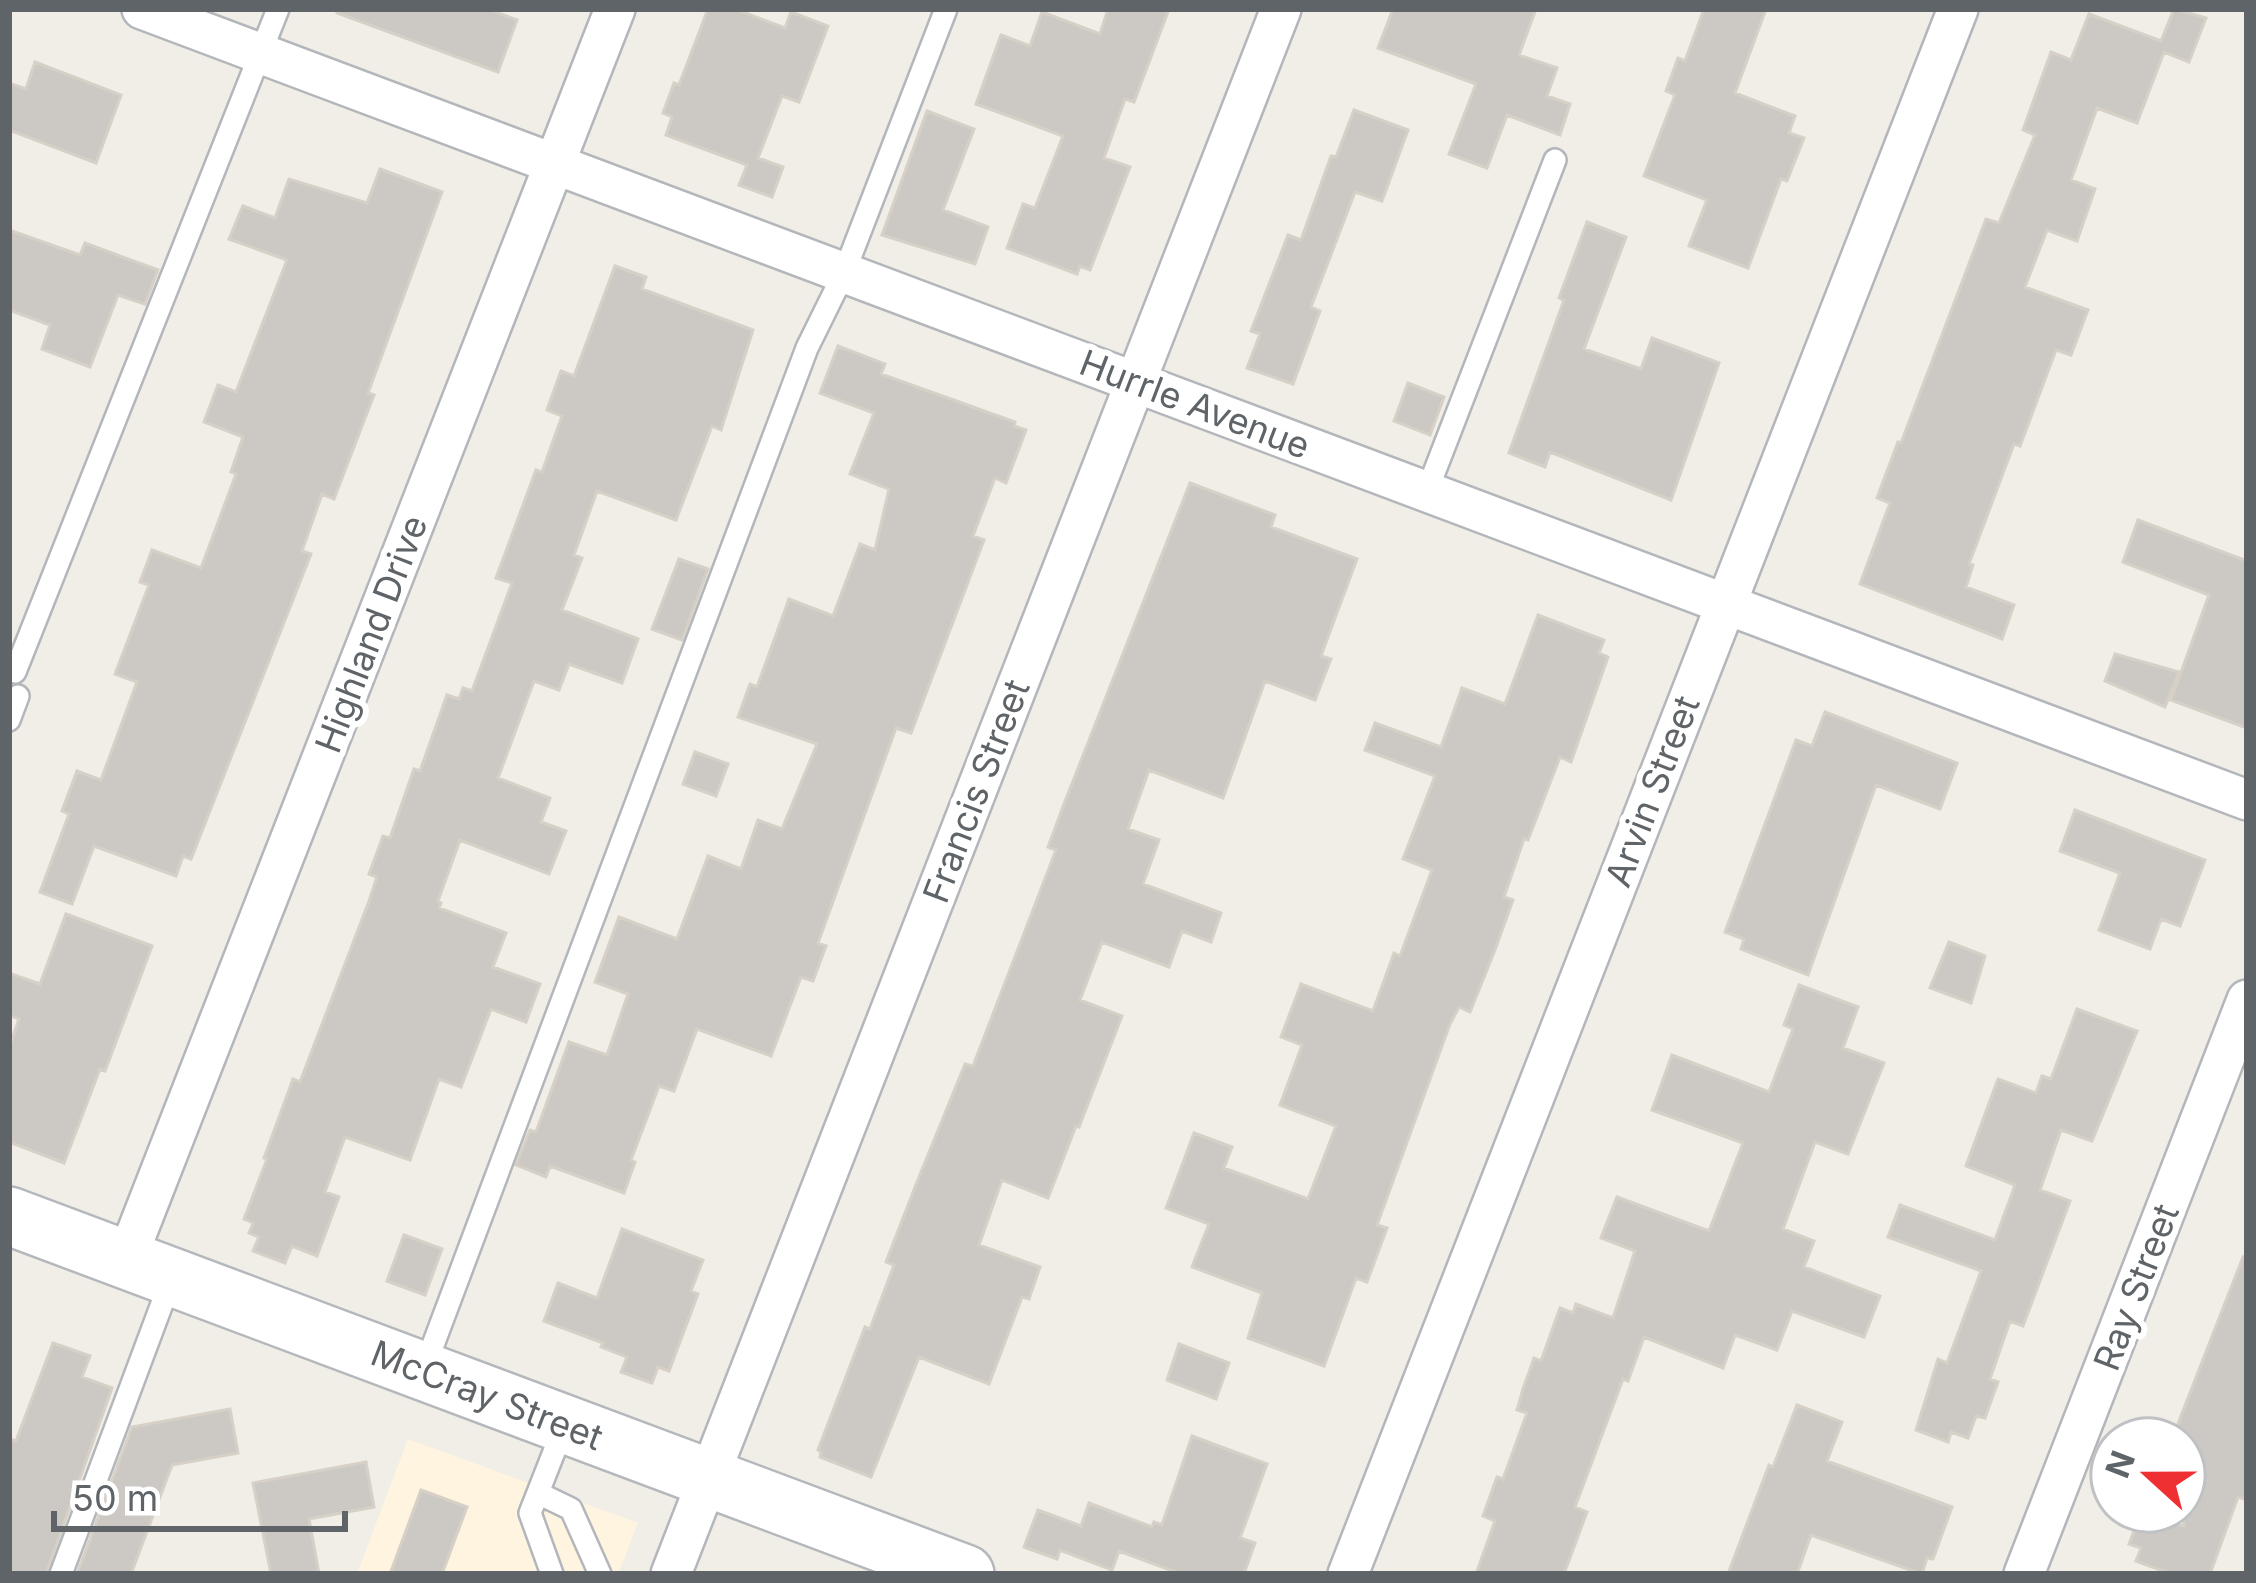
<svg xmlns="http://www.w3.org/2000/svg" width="2256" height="1583" viewBox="0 0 2256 1583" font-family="Inter,sans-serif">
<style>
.commercial{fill:#fff4df}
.building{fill:#ccc9c5;stroke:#d6d0c6;stroke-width:3}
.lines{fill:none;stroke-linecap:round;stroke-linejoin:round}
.lane-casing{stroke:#b3b6ba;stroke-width:26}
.street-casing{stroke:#b3b6ba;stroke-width:44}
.secondary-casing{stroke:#b4b8bc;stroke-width:62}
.lane{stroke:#fff;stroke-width:21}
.street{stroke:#fff;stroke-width:39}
.secondary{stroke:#fff;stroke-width:57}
.labels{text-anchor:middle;stroke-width:12;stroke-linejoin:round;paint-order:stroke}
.street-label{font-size:36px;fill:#5f6468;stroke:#fff}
</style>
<rect width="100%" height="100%" fill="#f1eee8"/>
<path class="commercial" d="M408,1439L638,1523L618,1574H357Z"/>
<path class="building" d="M337,9H488L517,20L498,72L337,13Z
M708,9H735L785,28L791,12L828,26L799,102L782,96L758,158L783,167L772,197L739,185L747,165L666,135L672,117L663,113L674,83L679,85Z
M1108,9H1169L1134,102L1125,99L1104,158L1130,167L1090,270L1080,266L1077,274L1007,248L1023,204L1035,208L1063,136L976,104L1001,35L1030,46L1042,12L1100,34Z
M1393,9H1536L1519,55L1557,68L1547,96L1570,104L1560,135L1507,115L1487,168L1449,154L1476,84L1378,48Z
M1704,9H1766L1735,93L1795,116L1789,133L1804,138L1787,181L1781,179L1748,268L1689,246L1707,200L1644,176L1675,95L1666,91L1678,58L1685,61Z
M2174,9L2206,18L2189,62L2164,52L2137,123L2097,108L2071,180L2095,189L2077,241L2047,230L2025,287L2088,310L2071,355L2056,350L2020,446L2014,444L1969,564L1973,565L1966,587L2014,605L2002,639L1860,584L1890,503L1877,498L1898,442L1901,443L1986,219L1999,223L2035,135L2023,130L2051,52L2071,60L2089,14L2161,41Z
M35,62L121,95L96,163L9,130V83L26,89Z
M1354,110L1408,130L1382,201L1355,192L1311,307L1320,311L1293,384L1247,368L1260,334L1251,331L1288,235L1301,240L1331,156L1336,157Z
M927,111L974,129L943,210L988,227L975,264L882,235Z
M380,169L442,192L368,393L374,395L334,499L322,494L302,551L311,554L191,859L183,856L176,876L94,846L72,904L40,892L69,814L62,811L77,771L101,780L137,682L115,674L149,585L140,582L152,550L201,568L236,474L231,472L243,437L204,422L218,385L236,392L287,260L229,239L241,210L243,206L275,218L289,179L367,203Z
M1587,222L1626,237L1584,349L1641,369L1652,338L1719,363L1671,500L1550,452L1545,467L1509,453L1564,300L1559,298Z
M9,230L80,255L85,243L158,270L145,304L118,295L90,367L42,349L50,325L9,310Z
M615,266L646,277L642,289L753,330L721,430L712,426L676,520L597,491L574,555L582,558L562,610L638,639L622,683L569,664L559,690L534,681L498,778L550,798L541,822L566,831L549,874L460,840L438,901L441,903L439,908L506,933L493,967L540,984L526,1022L491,1009L461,1087L439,1079L410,1160L345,1137L325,1192L339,1197L317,1256L292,1246L285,1263L253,1251L259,1237L249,1233L253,1223L244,1219L267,1159L264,1158L293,1079L300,1082L369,901L377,877L369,874L383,836L390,838L414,769L420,771L447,695L459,699L463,688L472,691L512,583L496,578L536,470L542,472L562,416L547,410L561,371L574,376Z
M838,346L885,364L881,374L1015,422L1014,426L1026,430L1006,483L995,478L973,536L984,540L911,733L896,728L818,943L826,946L813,981L801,977L771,1056L697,1029L674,1091L659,1086L631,1160L635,1162L624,1193L550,1166L546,1177L516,1165L530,1130L536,1132L569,1042L607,1055L628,994L595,982L619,917L677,939L708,856L741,869L758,820L782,829L817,744L738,717L750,684L757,687L789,599L833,616L860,544L875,550L889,489L850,474L874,413L820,393Z
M1408,383L1444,397L1430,435L1394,421Z
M1190,483L1275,515L1271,527L1357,559L1321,656L1331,659L1315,700L1265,681L1223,798L1149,770L1128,829L1159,840L1143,884L1221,913L1211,942L1182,931L1169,967L1102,942L1080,1000L1122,1016L1079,1127L1076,1126L1048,1198L1002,1180L979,1245L1040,1267L1029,1299L1022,1297L989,1384L919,1357L871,1477L820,1457L821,1452L818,1450L865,1327L870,1329L894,1265L886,1262L917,1182L965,1064L973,1066L1056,850L1048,847L1064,804Z
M2138,520L2247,561V728L2171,700L2209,595L2123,562Z
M679,559L708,569L682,640L652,629Z
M1538,615L1604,640L1599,653L1608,657L1571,762L1560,757L1528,840L1524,839L1504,897L1513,900L1495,950L1470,1012L1459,1007L1450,1024L1377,1225L1387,1228L1367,1282L1356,1278L1324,1366L1248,1338L1262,1293L1192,1267L1209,1224L1166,1208L1194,1133L1232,1147L1224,1168L1308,1199L1336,1126L1280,1105L1302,1045L1281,1037L1301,984L1373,1011L1394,953L1400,956L1432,870L1403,859L1435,776L1365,750L1375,723L1441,747L1462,688L1505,704Z
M2115,654L2179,672L2165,707L2105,681Z
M1825,712L1957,763L1940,809L1876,785L1808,975L1741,949L1744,939L1725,932L1796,740L1812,746Z
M695,752L728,764L716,796L683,784Z
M2075,810L2205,860L2180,926L2161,919L2150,949L2099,930L2120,873L2060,851Z
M66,914L152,946L105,1071L100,1069L64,1163L9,1142V1048L19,1019L9,1015V973L40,984Z
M1949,942L1985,956L1971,1003L1930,988Z
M1799,985L1858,1007L1843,1048L1884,1063L1848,1154L1815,1142L1783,1229L1814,1241L1804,1267L1880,1296L1864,1337L1792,1311L1777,1350L1735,1335L1723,1368L1644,1337L1628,1381L1623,1379L1575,1507L1587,1512L1564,1574H1476L1495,1521L1483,1516L1497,1477L1503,1479L1527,1413L1517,1410L1523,1389L1534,1358L1541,1361L1560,1308L1573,1313L1576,1304L1613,1318L1635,1251L1601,1238L1617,1197L1709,1231L1743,1143L1652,1110L1672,1055L1769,1092L1793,1029L1784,1025Z
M2077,1009L2137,1031L2092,1141L2061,1130L2040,1190L2070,1201L2023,1326L2010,1321L1990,1379L1998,1382L1985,1418L1976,1416L1968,1438L1951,1432L1948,1442L1916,1430L1938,1359L1947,1363L1981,1271L1888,1237L1900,1205L1995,1240L2015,1185L1966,1166L1998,1079L2036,1093L2042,1076L2051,1079Z
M622,1229L703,1260L691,1291L698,1294L669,1371L658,1367L652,1383L621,1372L627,1357L601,1347L603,1343L544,1321L558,1283L597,1298Z
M404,1235L442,1249L425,1295L387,1281Z
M2243,1257L2247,1258V1500L2238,1497L2210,1574H2171L2136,1561L2141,1548L2129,1544L2141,1513L2184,1526V1439H2172Z
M53,1343L90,1356L82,1377L112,1388L46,1574H9V1439L16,1441Z
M1179,1344L1229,1363L1216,1399L1167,1380Z
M1797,1405L1842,1422L1827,1461L1952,1507L1933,1559L1927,1558L1922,1574L1811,1535L1797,1574H1728L1769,1465L1773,1467Z
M230,1409L238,1453L172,1465L131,1574H77L132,1427Z
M1192,1436L1267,1464L1240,1538L1255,1543L1244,1574H1181L1119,1551L1112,1570L1060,1550L1057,1559L1024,1547L1038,1510L1081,1526L1089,1503L1152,1527L1154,1522L1162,1525Z
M366,1462L374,1507L309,1519L319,1574H271L253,1483Z
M421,1490L467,1507L442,1574H390Z"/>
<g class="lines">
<g class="lane-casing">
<path id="lane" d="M1427,491L1555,160
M15,672L278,9
M9,720L18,696
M424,1369L807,348L844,273L946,9
M538,1493L571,1509L600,1574
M61,1574L172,1277
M552,1574L530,1513L565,1424"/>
</g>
<g class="street-casing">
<path id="street" d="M142,9L2247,800
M126,1260L615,9
M671,1574L1281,9
M1348,1574L1958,9
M2024,1574L2247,1000"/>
</g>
<g class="secondary-casing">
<path id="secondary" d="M9,1216L965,1574"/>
</g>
<use href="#lane" class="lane"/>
<use href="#street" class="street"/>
<use href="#secondary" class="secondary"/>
</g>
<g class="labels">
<g class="street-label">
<text transform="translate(1195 404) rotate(21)" y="13">Hurrle Avenue</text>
<text transform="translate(371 634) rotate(-69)" y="13">Highland Drive</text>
<text transform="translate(976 791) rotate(-69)" y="13">Francis Street</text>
<text transform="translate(1652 791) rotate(-69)" y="13">Arvin Street</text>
<text transform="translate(2136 1287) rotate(-69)" y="13">Ray Street</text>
<text transform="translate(487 1395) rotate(21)" y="13">McCray Street</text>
</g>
</g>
<rect width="2256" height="1583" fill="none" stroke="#5f6468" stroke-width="24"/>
<g transform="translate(2148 1475) rotate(291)"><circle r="57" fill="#ffffff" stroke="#bfc1c3" stroke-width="3"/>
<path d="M0-9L21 45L0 30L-21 45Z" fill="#ef3033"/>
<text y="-18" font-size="33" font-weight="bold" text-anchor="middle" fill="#5f6468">N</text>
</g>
<path d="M54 1511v18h291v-18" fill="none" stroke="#5f6468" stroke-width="6"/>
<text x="72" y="1511" font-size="36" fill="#5f6468" stroke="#ffffff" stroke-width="9" paint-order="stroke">50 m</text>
</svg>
